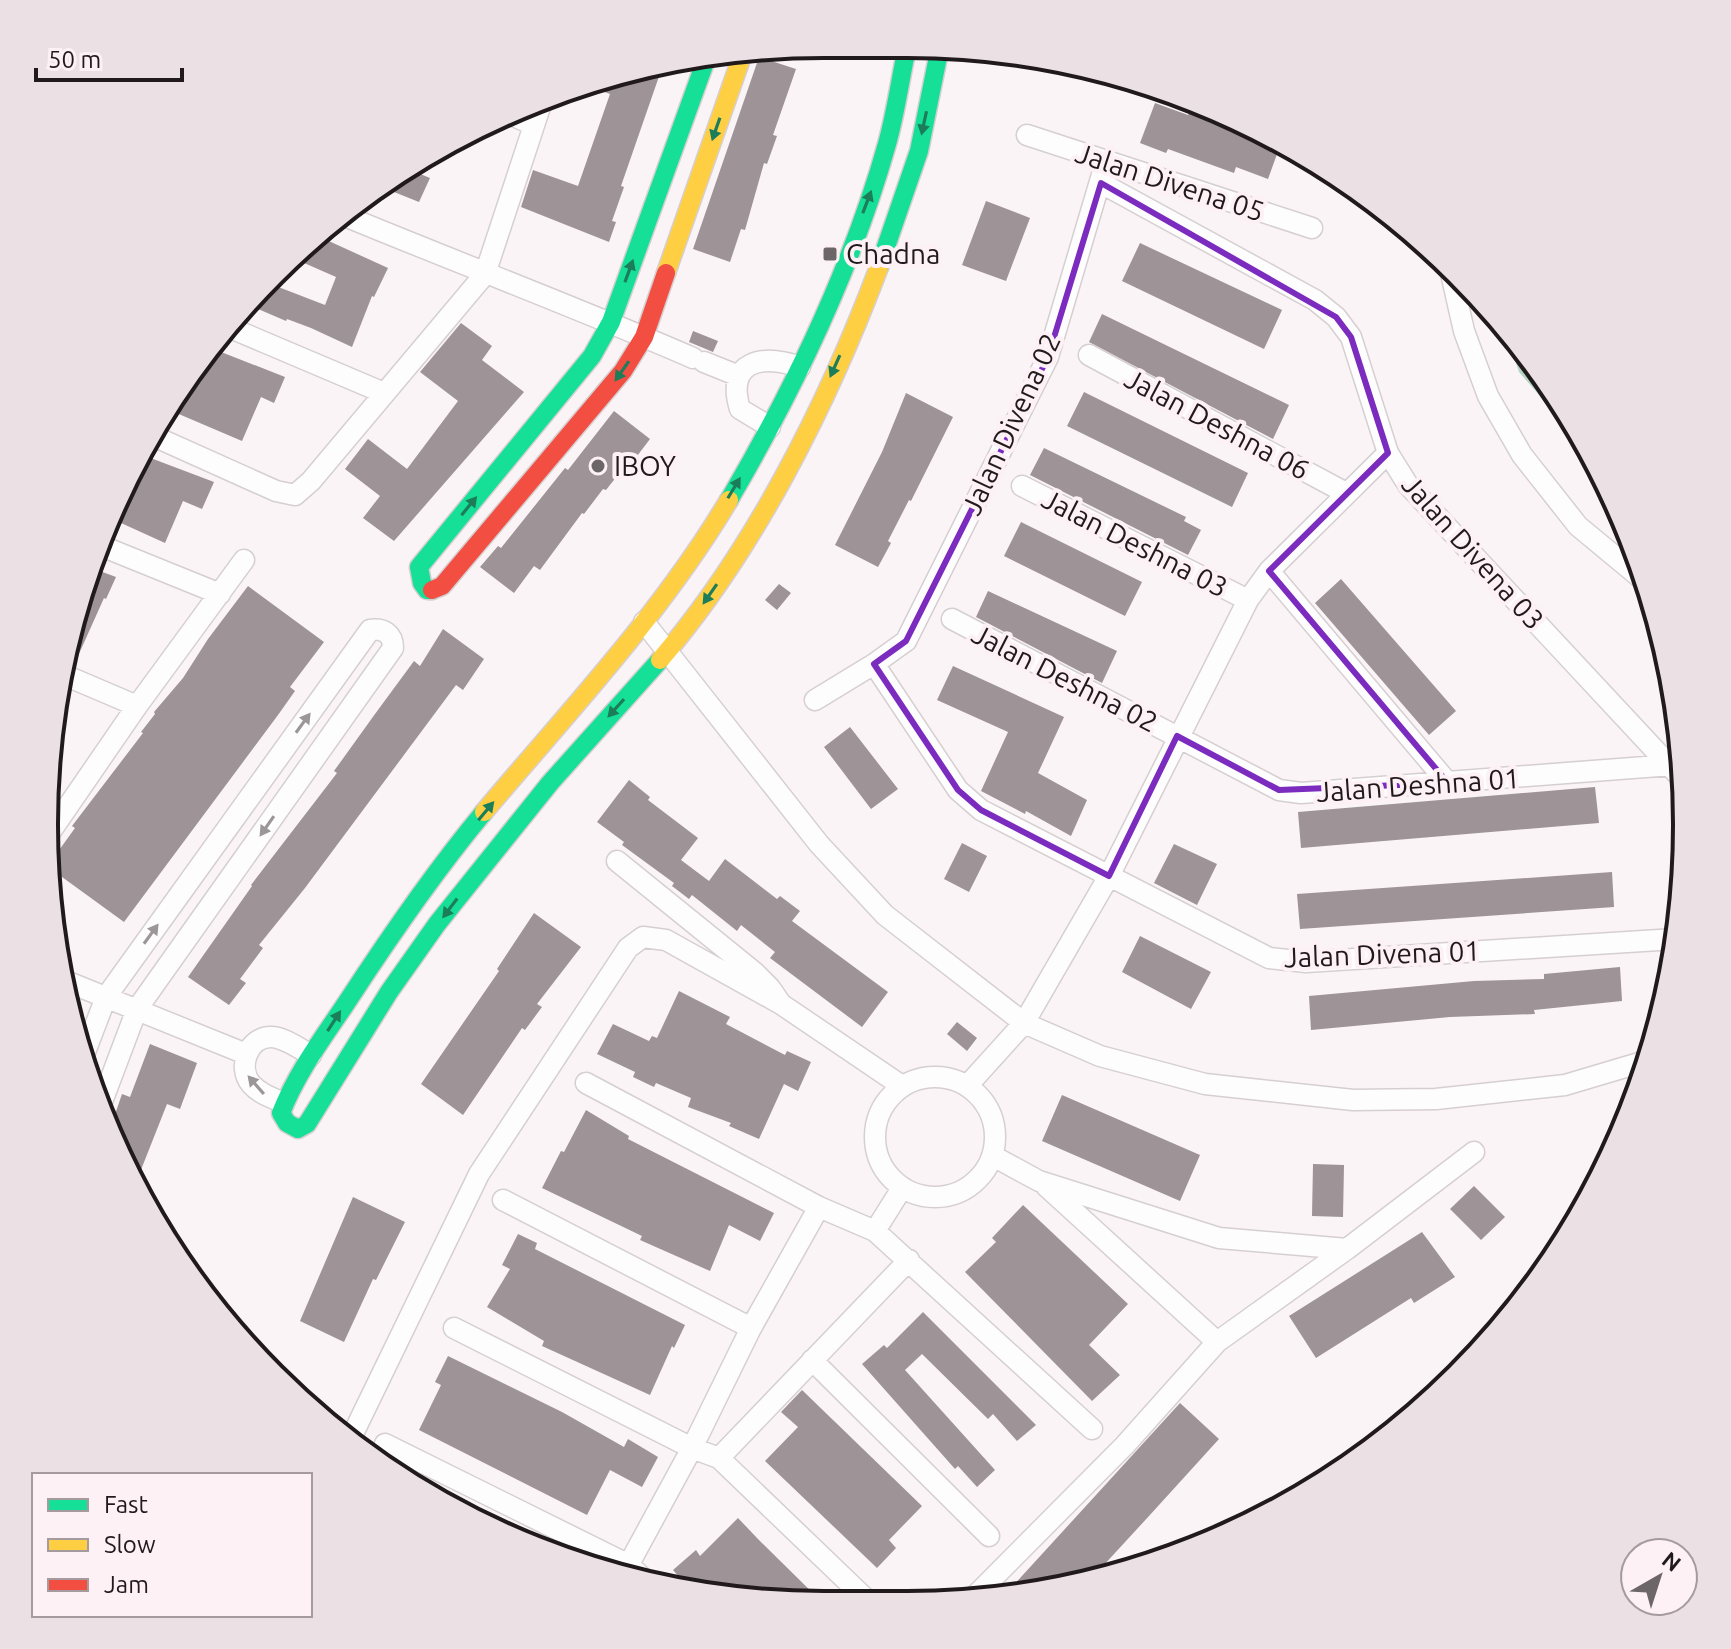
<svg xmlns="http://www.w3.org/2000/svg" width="1731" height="1649" viewBox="0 0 1731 1649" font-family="Ubuntu,sans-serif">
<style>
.water{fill:#b4d5c3}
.building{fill:#9e9397}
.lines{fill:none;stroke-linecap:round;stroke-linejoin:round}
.street-casing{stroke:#d6cfd1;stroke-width:23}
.fast-casing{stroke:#d6cfd1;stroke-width:21}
.slow-casing{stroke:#d6cfd1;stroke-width:21}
.jam-casing{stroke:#d6cfd1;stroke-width:21}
.street{stroke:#fefdfe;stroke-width:20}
.fast{stroke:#16e098;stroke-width:18}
.slow{stroke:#ffcf43;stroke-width:18}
.jam{stroke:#f24e42;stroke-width:18}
.oneway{fill:#1c7d5a}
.oneway2{fill:#9b9798}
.marked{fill:none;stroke:#7b2cbf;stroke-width:6;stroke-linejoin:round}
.poi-dot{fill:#6d6668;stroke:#fdf1f5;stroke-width:3}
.labels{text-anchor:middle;stroke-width:8;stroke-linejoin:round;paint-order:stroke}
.street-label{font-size:28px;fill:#211a1c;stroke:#fdf1f5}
.poi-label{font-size:28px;fill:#211a1c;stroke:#fdf1f5;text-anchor:start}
.rim{fill:none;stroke:#211a1c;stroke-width:4}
</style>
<rect width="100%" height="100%" fill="#faf4f6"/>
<path class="water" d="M1504,325L1583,435L1591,454L1519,372Z"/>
<path class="building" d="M759,57L796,69L773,135L777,136L767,164L764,163L745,230L741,229L730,262L693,249Z
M664,62L621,186L624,187L612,221L616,222L609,242L521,207L533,170L578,186L610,94L586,85Z
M1155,103L1188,115L1190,111L1255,135L1257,128L1281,143L1268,179L1236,167L1234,173L1168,149L1166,153L1140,143Z
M409,166L408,169L430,178L419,202L379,186L390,176Z
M986,201L1030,218L1006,281L962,265Z
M320,237L388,268L374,297L372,296L352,347L311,328L287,319L286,321L249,305L253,296L268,283L325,305L336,277L295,259Z
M1140,243L1282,310L1264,349L1122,281Z
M1102,314L1289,405L1273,439L1089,342Z
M461,323L492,346L482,360L524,392L394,541L363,518L380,496L345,469L368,439L407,469L458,401L420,372Z
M693,331L718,341L713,352L689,342Z
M211,348L285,377L274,403L261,397L242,441L167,409Z
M1084,392L1248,473L1232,507L1067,426Z
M906,393L953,417L911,501L909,500L888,541L891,543L878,567L835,545L882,452Z
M614,411L650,439L631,464L628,462L606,490L603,489L584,514L582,513L540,570L534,566L514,593L480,567L498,546L501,548L565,468L568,470Z
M1044,448L1186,517L1184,521L1201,530L1188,555L1030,475Z
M140,454L214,482L202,509L183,501L165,543L110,518Z
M1021,522L1142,582L1125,616L1004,556Z
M89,567L116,577L106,599L104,598L74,665L65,662L74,623L88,590L82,587Z
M1341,579L1456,711L1429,735L1315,603Z
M779,584L791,593L777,610L765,600Z
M248,586L324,642L290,687L295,691L278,715L124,922L51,869V848L57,853L75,828L72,826L143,733L141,732L155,714L154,712L183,678L208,639Z
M988,591L1117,651L1102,683L976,617Z
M443,629L484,659L463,690L456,685L305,888L259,945L263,948L240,979L246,983L229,1005L188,977L252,886L251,885L337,773L334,771L375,714L414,661L420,666Z
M953,666L1064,717L1038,773L1087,800L1071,836L1026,811L1025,814L981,791L1008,732L937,700Z
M850,727L898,789L871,809L824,747Z
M629,780L650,797L648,800L698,838L681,860L709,881L725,859L777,899L780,896L800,911L792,921L888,992L862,1027L770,958L775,952L741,925L737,931L692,895L689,899L672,886L674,883L622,845L624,842L597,822Z
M1595,787L1599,823L1301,848L1298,812Z
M962,843L987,856L969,892L944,879Z
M1174,844L1217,864L1197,905L1154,883Z
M1612,872L1614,907L1300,929L1297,894Z
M534,913L581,947L537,1004L542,1007L525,1030L522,1028L463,1115L421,1084L499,971L497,969Z
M1140,936L1211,972L1191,1009L1122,972Z
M1620,967L1622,1001L1534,1010L1535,1014L1450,1017L1311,1030L1309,996L1474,981L1544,979V974Z
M679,991L730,1017L726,1024L785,1055L787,1051L811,1062L798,1091L784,1084L759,1139L729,1126L731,1123L688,1107L691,1098L656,1083L654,1087L633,1077L635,1072L597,1054L613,1024L649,1041L652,1036L657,1038Z
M957,1022L977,1038L967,1051L947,1034Z
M150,1044L197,1063L180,1109L167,1104L135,1185L110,1129L122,1094L130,1097Z
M1062,1095L1200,1155L1180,1201L1042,1141Z
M586,1110L629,1136L628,1139L774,1213L760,1241L729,1225L710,1271L640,1240L642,1236L542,1188L561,1151L564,1152Z
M1313,1164L1344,1165L1343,1217L1312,1216Z
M1474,1186L1505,1217L1481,1240L1450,1209Z
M353,1197L405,1222L376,1280L373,1279L344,1342L300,1321Z
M1023,1205L1128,1304L1089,1345L1120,1375L1092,1401L965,1272L996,1242L992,1238Z
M1422,1232L1455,1277L1414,1303L1411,1298L1316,1358L1289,1316Z
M518,1234L537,1243L535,1249L685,1325L674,1348L672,1346L650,1395L542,1346L544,1341L487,1307L510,1269L502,1265Z
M923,1312L1036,1425L1017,1441L993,1414L988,1419L922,1354L905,1370L995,1470L977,1487L958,1466L955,1469L862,1364L884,1345L887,1348Z
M448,1356L562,1412L624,1447L628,1439L658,1457L642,1487L610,1470L587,1515L419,1430L441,1385L435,1382Z
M802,1390L922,1506L889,1540L896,1548L877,1568L765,1461L798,1427L781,1412Z
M1180,1403L1219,1439L1149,1516L1091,1579L1001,1599Z
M738,1518L757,1538L825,1605L692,1592L673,1570L696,1550L700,1556Z"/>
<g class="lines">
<g class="street-casing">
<path id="street" d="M507,113L534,125
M1027,135L1312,228
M1101,183L1315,300L1336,317L1351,337L1388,453L1408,485L1682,779
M345,216C461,264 578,308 693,358
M1450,269L1464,331L1488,396L1522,455L1578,526L1648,584
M226,326L384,393
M1089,355L1346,493
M704,362L739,376
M770,427L740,409C725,360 763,354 800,367
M149,434L276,491L295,495L311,481L485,274L543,98
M1022,486L1248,600
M99,545L220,594
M1269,571L1448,783
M952,619L1279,790L1301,793L1672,765
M644,622L819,844L885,915L1024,1023L1100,1056L1205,1084L1353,1100L1436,1099L1565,1085L1639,1063L1649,1057
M874,664L958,790L981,810L1269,958L1306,962L1675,939
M62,674L137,706
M815,700L874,664L906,641L1048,357L1106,161
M51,831L137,706L244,560
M617,861L754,972L770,988L781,1004L902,1086
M63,980L246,1054
M82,1060L106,997L370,630C384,628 393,634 393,648L137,1009L100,1107
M875 1137a60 60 0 1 1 120 0a60 60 0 1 1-120 0Z
M586,1083L819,1207L875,1231L1092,1429
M967,1086L1024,1023L1109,876L1248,600L1269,571L1388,453
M284,1103C272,1098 260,1094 251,1084C237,1067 248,1037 271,1037C284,1037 300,1049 311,1055
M993,1156L1039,1181L1219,1238L1347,1249
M1046,1186L1217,1342
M503,1200L751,1328
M875,1231L902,1188
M454,1328L692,1448L719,1458L909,1260
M812,1360L989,1536
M350,1440L479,1174L628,948L643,937L666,940L781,1004
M385,1444L629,1565L647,1582
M719,1458L870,1603
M623,1575L692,1448L751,1328L819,1207
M971,1600L1125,1445L1217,1342L1347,1249L1474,1152"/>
</g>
<g class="fast-casing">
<path id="fast" d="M879,267L919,151L940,47
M729,500C794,389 852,268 887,144C896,112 900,80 907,48
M432,590H427L422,583L419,567L592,356L611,322L707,57
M484,812C434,872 390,936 347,1002C323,1038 297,1072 281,1113L287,1123L298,1129L307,1124L389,992L437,924L550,783L660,660"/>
</g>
<g class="slow-casing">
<path id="slow" d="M666,273L742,56
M660,660C755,549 828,403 879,267
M484,812C569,711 661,614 729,500"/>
</g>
<g class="jam-casing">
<path id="jam" d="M432,590L442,586L623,371L644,337L666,273"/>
</g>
<use href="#street" class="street"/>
<use href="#fast" class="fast"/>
<use href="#slow" class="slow"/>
<use href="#jam" class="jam"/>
</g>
<defs><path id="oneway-solid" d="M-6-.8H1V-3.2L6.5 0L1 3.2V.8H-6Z" transform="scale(2)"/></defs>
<g class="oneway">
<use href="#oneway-solid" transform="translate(924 123) rotate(102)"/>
<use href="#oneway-solid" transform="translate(716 129) rotate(109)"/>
<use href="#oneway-solid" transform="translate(867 202) rotate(-69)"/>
<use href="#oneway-solid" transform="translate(629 271) rotate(-70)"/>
<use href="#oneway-solid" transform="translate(835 366) rotate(114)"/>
<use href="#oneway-solid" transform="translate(622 371) rotate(125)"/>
<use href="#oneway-solid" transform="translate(734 488) rotate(-59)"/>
<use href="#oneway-solid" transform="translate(469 506) rotate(-51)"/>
<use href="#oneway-solid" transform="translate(710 594) rotate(125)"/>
<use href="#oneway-solid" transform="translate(616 708) rotate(132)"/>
<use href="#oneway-solid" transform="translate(486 811) rotate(-50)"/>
<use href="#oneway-solid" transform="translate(450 908) rotate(127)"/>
<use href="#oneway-solid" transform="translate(334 1021) rotate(-57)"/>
</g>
<g class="oneway2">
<use href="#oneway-solid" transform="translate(303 723) rotate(-54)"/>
<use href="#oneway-solid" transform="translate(267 826) rotate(125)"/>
<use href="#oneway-solid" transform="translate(151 934) rotate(-54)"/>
<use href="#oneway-solid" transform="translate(256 1085) rotate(-131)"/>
</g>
<path class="marked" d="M1101,183L1336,317L1351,337L1388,453L1269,571L1448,783L1279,790L1177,736L1109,876L981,810L958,790L874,664L906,641L1048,357Z"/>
<g class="poi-dot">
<rect x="822" y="246" width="16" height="16" rx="4"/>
<circle cx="598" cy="466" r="8"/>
</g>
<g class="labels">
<g class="street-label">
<text transform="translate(1170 182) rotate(18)" y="10">Jalan Divena 05</text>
<text transform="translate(1011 424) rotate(-65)" y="10">Jalan Divena 02</text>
<text transform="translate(1217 424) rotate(28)" y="10">Jalan Deshna 06</text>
<text transform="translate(1135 543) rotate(27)" y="10">Jalan Deshna 03</text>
<text transform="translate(1473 552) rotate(48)" y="10">Jalan Divena 03</text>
<text transform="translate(1065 678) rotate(27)" y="10">Jalan Deshna 02</text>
<text transform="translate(1418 785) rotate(-4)" y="10">Jalan Deshna 01</text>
<text transform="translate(1382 954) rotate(-2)" y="10">Jalan Divena 01</text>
</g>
<g class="poi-label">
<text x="846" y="264">Chadna</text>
<text x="614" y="476">IBOY</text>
</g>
</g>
<path d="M0 0H1731V1649H0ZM824 58H907A766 766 0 0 1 1673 824V825A766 766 0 0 1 907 1591H824A766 766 0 0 1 58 825V824A766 766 0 0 1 824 58Z" fill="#ebe0e4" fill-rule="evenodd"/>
<path class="rim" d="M824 58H907A766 766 0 0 1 1673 824V825A766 766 0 0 1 907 1591H824A766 766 0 0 1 58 825V824A766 766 0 0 1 824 58Z"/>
<rect x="32" y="1473" width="280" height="144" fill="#fdf1f5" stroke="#a59b9e" stroke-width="2"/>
<rect x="48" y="1499" width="40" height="12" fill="#16e098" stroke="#a59b9e" stroke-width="2"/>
<text x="104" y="1513" font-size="24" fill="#211a1c">Fast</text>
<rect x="48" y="1539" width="40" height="12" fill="#ffcf43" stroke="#a59b9e" stroke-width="2"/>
<text x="104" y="1553" font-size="24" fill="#211a1c">Slow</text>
<rect x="48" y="1579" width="40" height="12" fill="#f24e42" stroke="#a59b9e" stroke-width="2"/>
<text x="104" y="1593" font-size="24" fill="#211a1c">Jam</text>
<g transform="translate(1659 1577) rotate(39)"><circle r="38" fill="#fdf1f5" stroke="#a59b9e" stroke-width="2"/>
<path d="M0-6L14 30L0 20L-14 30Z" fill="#6d6668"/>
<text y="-12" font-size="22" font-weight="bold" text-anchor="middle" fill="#211a1c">N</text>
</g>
<path d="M36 68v12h146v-12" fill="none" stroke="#211a1c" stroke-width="4"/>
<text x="48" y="68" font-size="24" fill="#211a1c" stroke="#fdf1f5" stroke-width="6" paint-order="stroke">50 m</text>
</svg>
